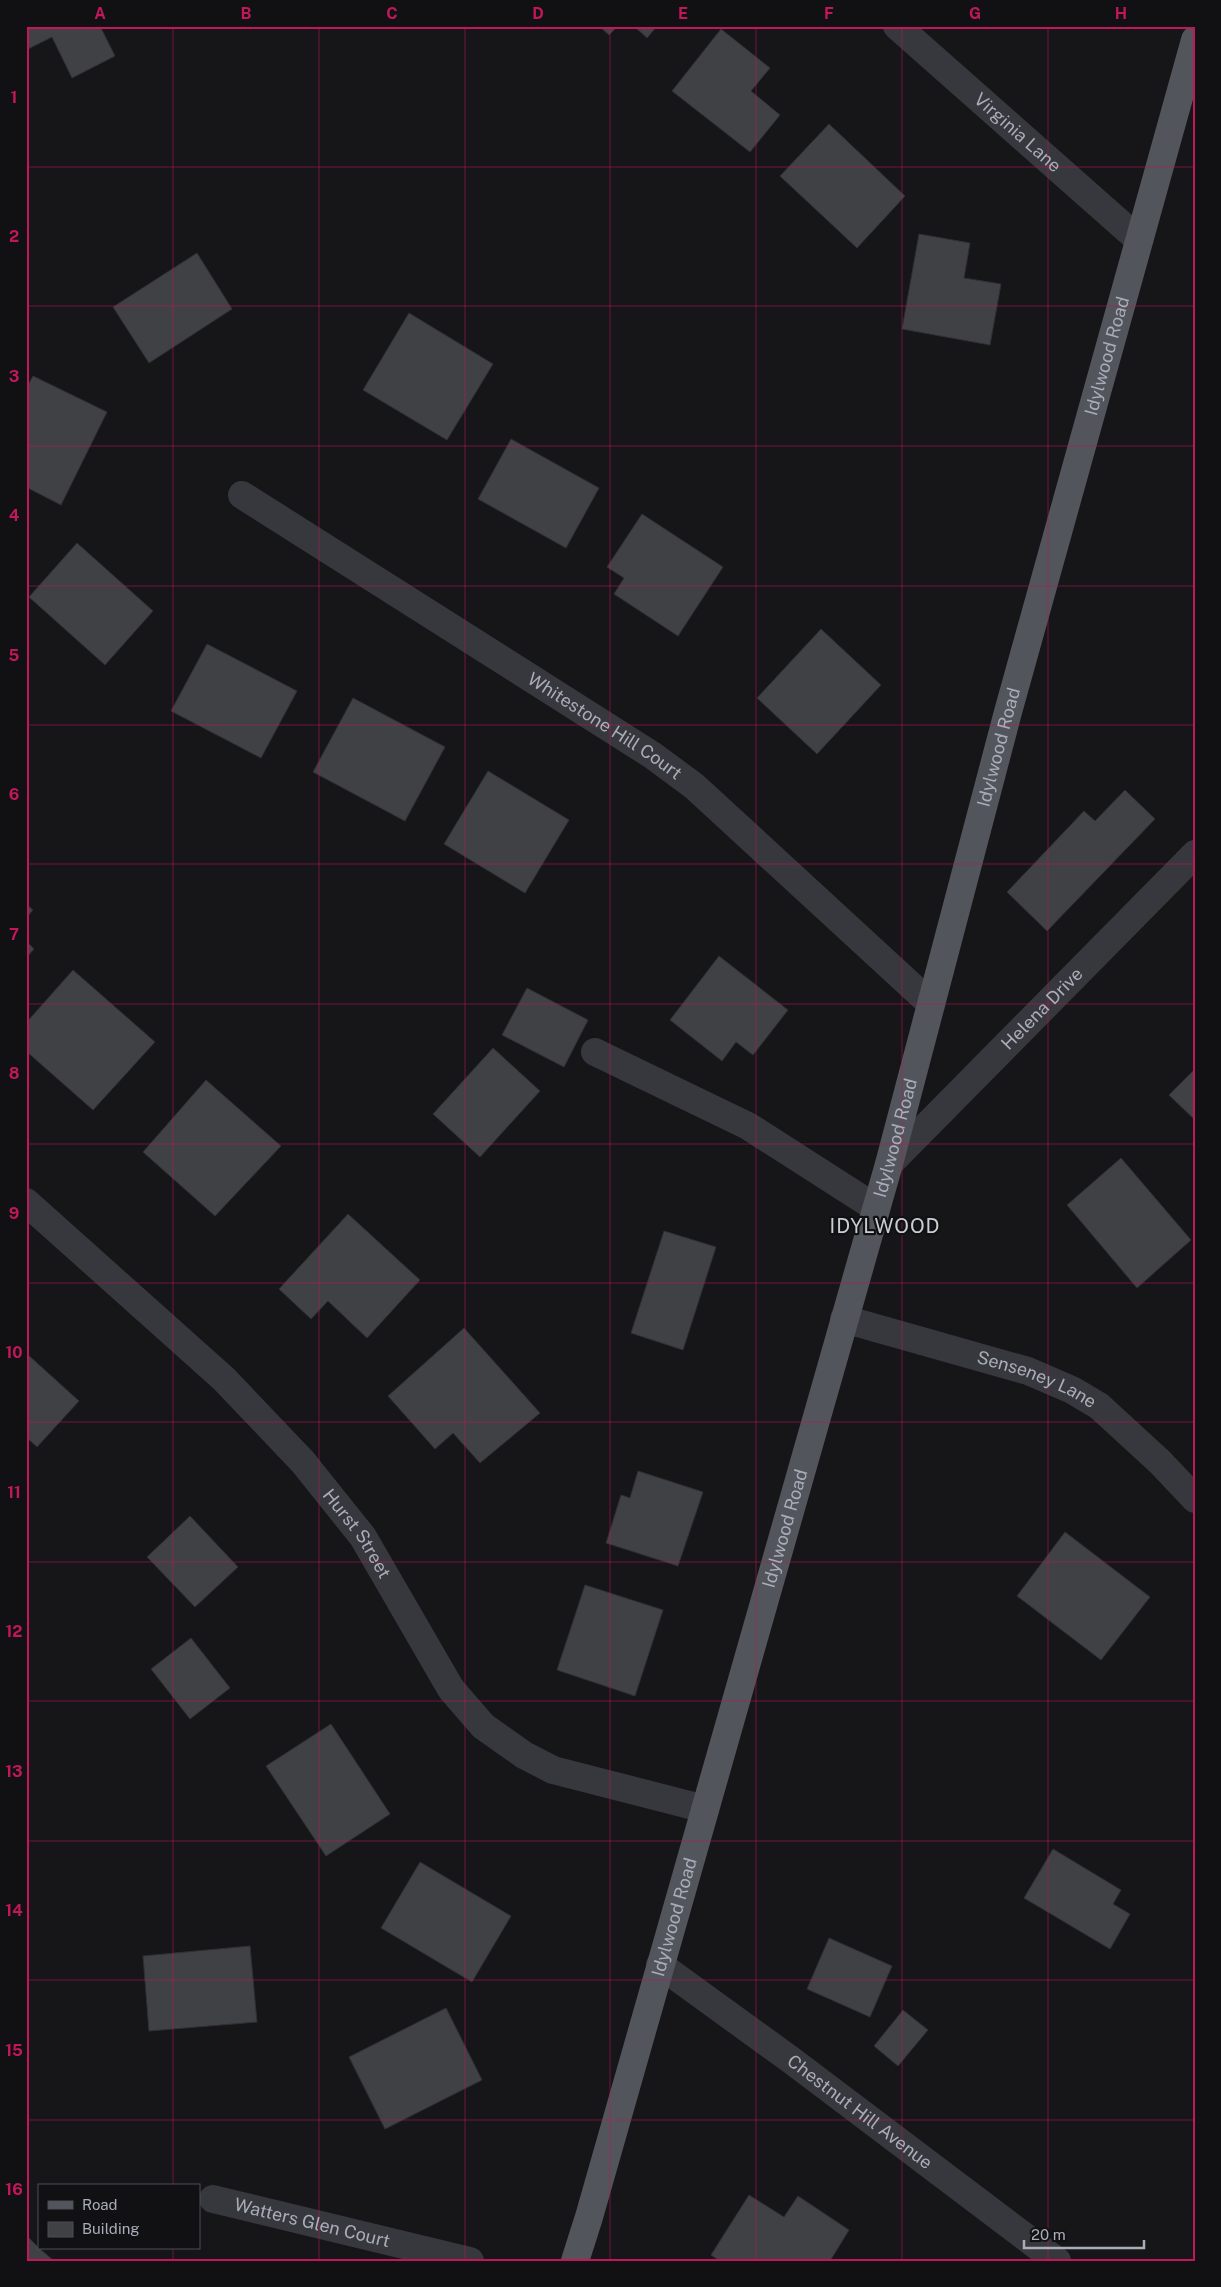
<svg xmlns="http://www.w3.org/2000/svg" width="1221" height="2287" viewBox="0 0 1221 2287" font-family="'Public Sans',sans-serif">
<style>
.building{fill:#404145;stroke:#303034}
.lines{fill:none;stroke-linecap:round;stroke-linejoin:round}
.minor{stroke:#37383d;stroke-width:28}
.major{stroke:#53555c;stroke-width:28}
.grid{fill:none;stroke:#c2185b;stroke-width:1;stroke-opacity:0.55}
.labels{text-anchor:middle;stroke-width:4.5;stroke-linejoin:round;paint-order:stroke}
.street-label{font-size:18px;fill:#a8adb8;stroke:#111113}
.quarter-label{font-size:20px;letter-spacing:1px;fill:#c9ccd4;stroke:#111113}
.neatline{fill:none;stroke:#c2185b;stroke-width:2}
.grid-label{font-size:16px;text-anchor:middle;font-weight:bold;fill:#c2185b}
</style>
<rect width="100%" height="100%" fill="#161618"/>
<path class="building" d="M26,26H100L115,56L72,78L52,37L26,50Z
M599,26H618L609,35Z
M634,26H657L647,38Z
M721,29L770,68L751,91L780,115L750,152L672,91Z
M829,124L905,196L857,248L780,176Z
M919,234L970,243L964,278L1001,284L990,345L902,329Z
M197,253L232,309L149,363L113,307Z
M409,313L493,364L447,440L363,390Z
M33,376L107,412L61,505L26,487V389Z
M511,439L599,488L566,548L478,499Z
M642,514L723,567L678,636L614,594L624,578L607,567Z
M77,543L153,611L105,665L29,597Z
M821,629L881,685L817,754L757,698Z
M207,644L297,691L261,758L171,711Z
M353,698L445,747L405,821L313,772Z
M488,771L569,820L525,893L444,844Z
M1125,790L1155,819L1047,931L1007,892L1084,811L1095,821Z
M26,904L33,910L26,918Z
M26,941L34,949L26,958Z
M719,956L788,1010L753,1055L736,1042L722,1061L670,1020Z
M73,970L155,1042L93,1110L26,1051V1023Z
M527,988L588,1020L564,1067L502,1035Z
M493,1048L540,1091L480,1157L433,1114Z
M1195,1069V1120L1169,1095Z
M206,1080L281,1146L215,1216L143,1152Z
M1121,1158L1191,1240L1137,1288L1067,1205Z
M348,1214L420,1280L367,1338L328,1301L311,1319L279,1289Z
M664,1231L716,1247L683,1350L631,1333Z
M464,1328L540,1413L480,1463L453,1433L435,1449L388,1396Z
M26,1353L79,1401L37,1447L26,1437Z
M638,1471L703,1492L678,1566L606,1543L621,1495L630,1498Z
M190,1516L238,1567L195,1607L147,1557Z
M1065,1532L1150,1597L1101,1660L1017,1596Z
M585,1585L663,1610L635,1696L557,1670Z
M191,1638L230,1688L190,1719L151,1669Z
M331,1724L390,1814L326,1856L266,1766Z
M1053,1849L1121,1890L1113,1904L1130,1914L1110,1949L1024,1898Z
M420,1862L511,1916L472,1982L381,1928Z
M829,1938L892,1966L870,2017L807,1989Z
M250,1946L257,2022L149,2031L143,1956Z
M446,2008L482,2080L385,2129L349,2057Z
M903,2010L928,2030L898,2066L874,2046Z
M749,2195L784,2217L798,2196L849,2230L830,2261H720L711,2255Z
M26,2235L39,2248L54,2261H26Z"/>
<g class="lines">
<g class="minor">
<path id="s1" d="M897,26L1139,240"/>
<path id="s2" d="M242,495L652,755L694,786L931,1004"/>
<path d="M595,1052L748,1126L876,1208"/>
<path id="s3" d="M889,1164L1195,854"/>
<path id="s4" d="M26,1202L224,1379L303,1462L363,1537L451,1689L483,1726L524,1755L553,1770L705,1809"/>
<path id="s5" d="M844,1319L1028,1371L1072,1390L1099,1406L1160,1462L1195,1499"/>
<path id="s6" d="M660,1965L791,2060L1057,2261"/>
<path id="s7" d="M213,2199L470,2261"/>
</g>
<path class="major" id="s8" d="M575,2261L589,2217L889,1164L1008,712L1195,40"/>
</g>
<path class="grid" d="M173,26V2186M319,26V2261M465,26V2261M610,26V2261M756,26V2261M902,26V2261M1048,26V2261M26,167H1195M26,306H1195M26,446H1195M26,586H1195M26,725H1195M26,864H1195M26,1004H1195M26,1144H1195M26,1283H1195M26,1422H1195M26,1562H1195M26,1701H1195M26,1841H1195M26,1980H1195M26,2120H1195M173,2248V2261"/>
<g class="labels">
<g class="street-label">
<text dy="6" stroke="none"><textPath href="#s1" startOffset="161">Virginia Lane</textPath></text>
<text dy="6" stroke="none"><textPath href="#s8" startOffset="1978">Idylwood Road</textPath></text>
<text dy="6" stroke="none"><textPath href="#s2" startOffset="430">Whitestone Hill Court</textPath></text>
<text dy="6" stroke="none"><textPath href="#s8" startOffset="1572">Idylwood Road</textPath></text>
<text dy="6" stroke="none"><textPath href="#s3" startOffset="218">Helena Drive</textPath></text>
<text dy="6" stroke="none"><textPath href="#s8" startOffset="1168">Idylwood Road</textPath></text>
<text dy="6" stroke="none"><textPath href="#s5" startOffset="202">Senseney Lane</textPath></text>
<text dy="6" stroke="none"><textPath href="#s8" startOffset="762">Idylwood Road</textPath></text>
<text dy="6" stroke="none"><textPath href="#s4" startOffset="470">Hurst Street</textPath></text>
<text dy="6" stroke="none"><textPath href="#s8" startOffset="358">Idylwood Road</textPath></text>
<text dy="6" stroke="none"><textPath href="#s6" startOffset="248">Chestnut Hill Avenue</textPath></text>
<text dy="6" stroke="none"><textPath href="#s7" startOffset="102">Watters Glen Court</textPath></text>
</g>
<g class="quarter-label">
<text x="885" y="1233">IDYLWOOD</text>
</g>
</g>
<rect width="1221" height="2287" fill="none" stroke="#111113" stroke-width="55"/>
<rect x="38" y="2184" width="162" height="65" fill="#111113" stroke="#4d4f55"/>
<rect x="48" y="2201" width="25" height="8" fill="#53555c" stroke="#4d4f55"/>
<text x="82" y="2210" font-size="15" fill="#a8adb8">Road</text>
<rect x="48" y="2222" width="25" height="15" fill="#404145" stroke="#4d4f55"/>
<text x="82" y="2234" font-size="15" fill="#a8adb8">Building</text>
<path d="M1024 2240v8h120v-8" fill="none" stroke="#a8adb8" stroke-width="2.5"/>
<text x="1031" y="2240" font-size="15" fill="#a8adb8" stroke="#111113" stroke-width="4" paint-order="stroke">20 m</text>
<rect x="28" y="28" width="1166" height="2232" class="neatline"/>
<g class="grid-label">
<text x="100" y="19">A</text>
<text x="246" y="19">B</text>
<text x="392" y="19">C</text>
<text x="538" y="19">D</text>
<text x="683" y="19">E</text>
<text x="829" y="19">F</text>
<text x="975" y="19">G</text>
<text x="1121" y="19">H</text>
<text x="14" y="103">1</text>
<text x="14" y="242">2</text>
<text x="14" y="382">3</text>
<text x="14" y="521">4</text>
<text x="14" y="661">5</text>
<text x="14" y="800">6</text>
<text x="14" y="940">7</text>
<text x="14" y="1079">8</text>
<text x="14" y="1219">9</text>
<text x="14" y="1358">10</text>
<text x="14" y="1498">11</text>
<text x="14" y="1637">12</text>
<text x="14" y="1777">13</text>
<text x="14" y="1916">14</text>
<text x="14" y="2056">15</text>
<text x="14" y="2195">16</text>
</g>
</svg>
